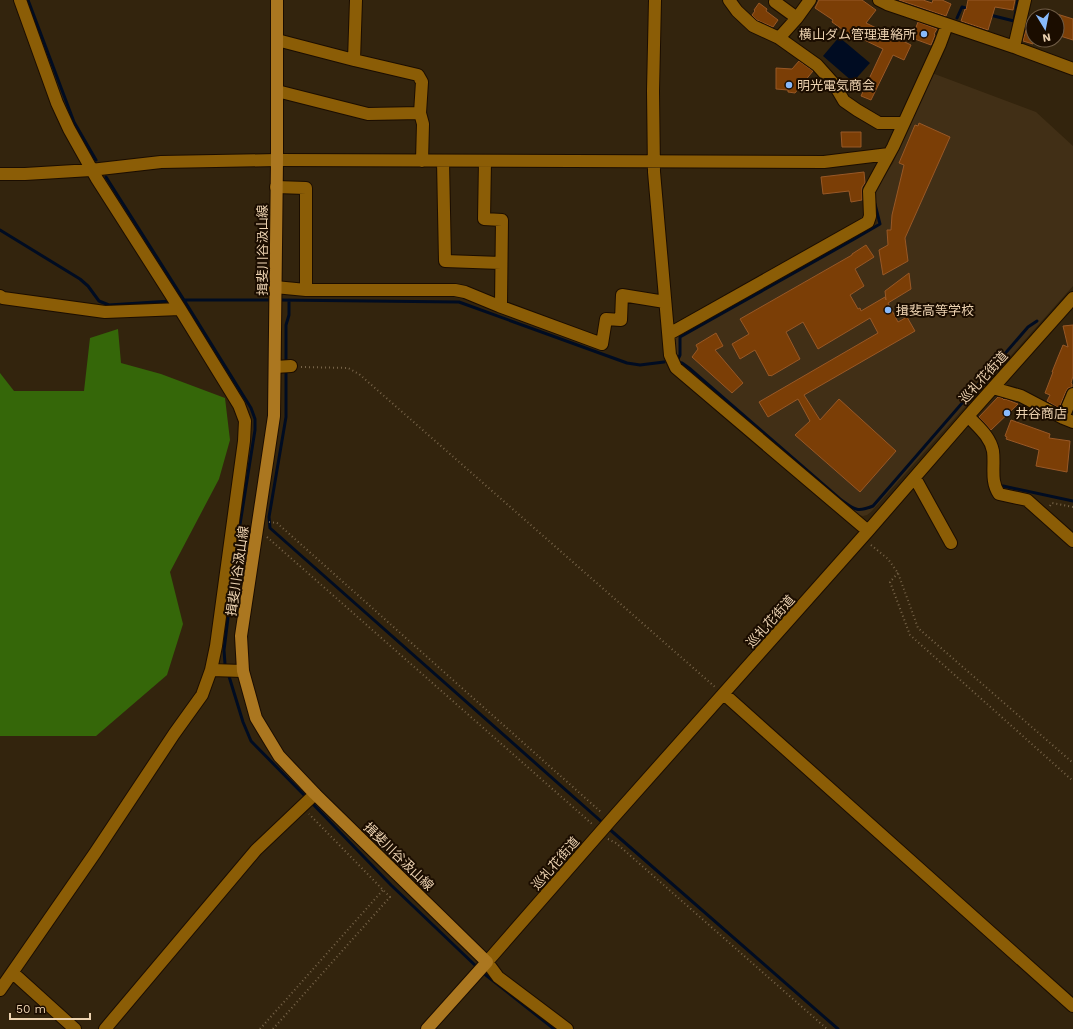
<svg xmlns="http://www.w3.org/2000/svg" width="1073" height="1029" viewBox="0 0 1073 1029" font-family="'Work Sans','Noto Sans JP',sans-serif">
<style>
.built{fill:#412f16}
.forest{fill:#356709}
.water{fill:#000c22}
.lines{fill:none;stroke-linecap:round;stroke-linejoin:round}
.stream{stroke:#000c22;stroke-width:3}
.building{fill:#7b3e06;stroke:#985826}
.minor-casing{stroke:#1b0d00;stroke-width:14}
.major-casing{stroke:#1b0d00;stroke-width:14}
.path{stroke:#776449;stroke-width:2;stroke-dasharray:1 3;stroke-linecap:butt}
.minor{stroke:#8b5d06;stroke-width:12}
.major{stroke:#ab7720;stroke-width:12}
.poi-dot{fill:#88bafc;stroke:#1b0d00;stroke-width:1.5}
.labels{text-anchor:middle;stroke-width:4;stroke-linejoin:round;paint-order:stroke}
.poi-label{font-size:13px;fill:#ecd2b0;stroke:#1b0d00;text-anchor:start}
.street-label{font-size:13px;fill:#ecd2b0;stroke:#1b0d00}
</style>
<rect width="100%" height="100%" fill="#33240d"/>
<path class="built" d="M932,73L1036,112L1073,146V286L871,512L867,515L863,516L851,513L681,369L677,358L673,338L680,334L876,226L878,221L875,190L893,163Z"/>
<path class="forest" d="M118,329L121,363L161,374L225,398L230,440L219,479L170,572L183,624L167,675L96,736H0V373L14,391H84L90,338Z"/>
<path class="water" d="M839,37L870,63L853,82L823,56Z"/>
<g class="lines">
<path class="stream" d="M28,0L74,122L96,160
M990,15L1014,21L1018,0
M957,18L962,7L969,9
M106,177L184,300L251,408L255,419V430L238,537L224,650L225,664L226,668
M0,230L80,279L88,286L99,301L109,305L171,301
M183,300H273
M279,300L459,302L627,363L640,365L664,362
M677,361L680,355V337L856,238L880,224L875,204
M677,362L682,363L689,368L840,499C854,509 856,513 873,506L1028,327L1037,321
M286,363V325L289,315V300
M286,370V417L269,517L270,528L603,823
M1003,486L1073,501
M228,673L243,722L251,741L306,797
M310,801L391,885L478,968
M607,827L838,1029
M482,972L554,1029"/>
</g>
<path class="building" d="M819,0H862L876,10L866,23L911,45L904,60L893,55L871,100L861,96L883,49L854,35L853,37L832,22L833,20L815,8Z
M899,0H923L932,3L933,0H942L951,4L946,16Z
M968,0H1015L1013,10L995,7L988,30L961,21L965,9L966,10Z
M759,3L767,9L766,11L778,20L773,27L757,20L752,15L755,11L754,10Z
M1057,14L1073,19V40L1057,35Z
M918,22L937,29L934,34L935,35L931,45L912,38Z
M1026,30L1033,32V44L1023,41Z
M799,61L813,71L795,93L788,92V90L776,89V68L792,69Z
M919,123L950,137L905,238L908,261L883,275L879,250L888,245L887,230H891L892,215L904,165L899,163L915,125L918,126Z
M841,132H861V147H842Z
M864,172L865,183L862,187V200L851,202L849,191L823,194L821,177Z
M866,245L874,257L855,269L864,286L850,295L858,309L860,308L861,311L885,297L886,300L885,291L909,273L911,289L888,303L898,322L907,317L915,331L804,395L820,420L839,399L896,451L860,492L795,435L810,421L798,399L768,417L759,402L878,333L870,318L818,349L803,322L786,332L800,359L771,376L770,375L769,376L755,350L740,359L732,344L749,334L740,319L852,255V254Z
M1073,325V376L1071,383L1072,384V387L1068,388L1066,391L1059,408L1047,401L1050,395L1045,393L1053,372H1052L1058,357L1063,345L1068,347L1063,326Z
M716,333L723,346L715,350L743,383L732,393L692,357L698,349L696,345Z
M998,397L1002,398L1004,400L1005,399L1018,404L991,430L979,417Z
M1011,420L1050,434L1049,438L1070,441L1067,472L1036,466L1039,450L1006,439L1007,437L1005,436Z"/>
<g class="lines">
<g class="minor-casing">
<path id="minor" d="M356,0L354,60L418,75L422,82L420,113L423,124L422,161
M655,0L653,91L654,172L670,355L676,368L868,531
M729,0L737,11L753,26L779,38
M879,0L887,4L1014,47L1073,69
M775,2L797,18L779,38L817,65L834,84L844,101L857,110L879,123H904
M797,18L810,0
M277,40L354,60
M1014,47L1025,0
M277,91L368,114L420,113
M443,161L445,261L501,263
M485,161L484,219L502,220L501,304L499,306
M0,174H25L91,170L161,162L277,160L824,162L889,154
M276,187L306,188V290
M275,287L306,290H455L465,292L499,306L602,344L606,319L621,320L622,295L665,302
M0,296L3,298L105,312L180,309
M669,334L868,222L870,216L869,191L893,147L940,44L947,25
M275,367L291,366
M993,388L1021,396L1063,418L1073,422
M968,416C978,427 990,436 993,451C995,466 990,481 999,494L1027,500L1073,541
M1063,418L1073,394
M915,478L951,543
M211,670L243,671
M724,694L1073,1006
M13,973L75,1029
M0,990L95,853L174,734L202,695L211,670L216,646L244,441L245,421L239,405L180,309L97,179L69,129L57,103L20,0
M105,1029L256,850L315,794
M567,1029L498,977L487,962L611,820L868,531L968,416L1073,298"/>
</g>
<g class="major-casing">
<path id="major" d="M277,0V160L274,416L241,636L243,671L256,718L279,756L315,794L487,962L427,1029"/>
</g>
<path class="path" d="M301,367L348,368L359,374L715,687
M1050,506L1052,503L1073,507
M269,522L277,523L602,813
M267,537L591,823L593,825
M871,545L888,559L898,573L918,628L1073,763
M898,573L890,582L910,635L1073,781
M608,839L616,843L827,1029
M260,1029L383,890
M273,1029L390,897L309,814"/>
<use href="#minor" class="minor"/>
<use href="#major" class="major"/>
</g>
<g class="poi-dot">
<circle cx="924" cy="34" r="4"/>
<circle cx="789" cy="85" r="4"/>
<circle cx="888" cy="310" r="4"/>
<circle cx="1007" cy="413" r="4"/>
</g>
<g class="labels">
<g class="poi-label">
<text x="916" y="39" text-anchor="end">横山ダム管理連絡所</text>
<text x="797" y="90">明光電気商会</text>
<text x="896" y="315">揖斐高等学校</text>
<text x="1015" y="418">井谷商店</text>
</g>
<g class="street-label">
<text transform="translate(262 250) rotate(-90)" y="5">揖斐川谷汲山線</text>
<text transform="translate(983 377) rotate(-48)" y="5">巡礼花街道</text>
<text transform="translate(237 571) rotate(-82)" y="5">揖斐川谷汲山線</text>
<text transform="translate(770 621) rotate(-48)" y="5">巡礼花街道</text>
<text transform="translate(399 856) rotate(44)" y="5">揖斐川谷汲山線</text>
<text transform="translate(555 863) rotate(-49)" y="5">巡礼花街道</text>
</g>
</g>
<g transform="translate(1045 28) rotate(170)"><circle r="19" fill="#1b0d00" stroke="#6f5c46"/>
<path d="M0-3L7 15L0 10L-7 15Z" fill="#88bafc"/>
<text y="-6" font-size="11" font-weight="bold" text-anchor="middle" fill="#ecd2b0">N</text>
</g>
<path d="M10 1013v6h80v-6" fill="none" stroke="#ecd2b0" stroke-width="2"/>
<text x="16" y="1013" font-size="12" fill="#ecd2b0" stroke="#1b0d00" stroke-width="3" paint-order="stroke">50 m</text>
</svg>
